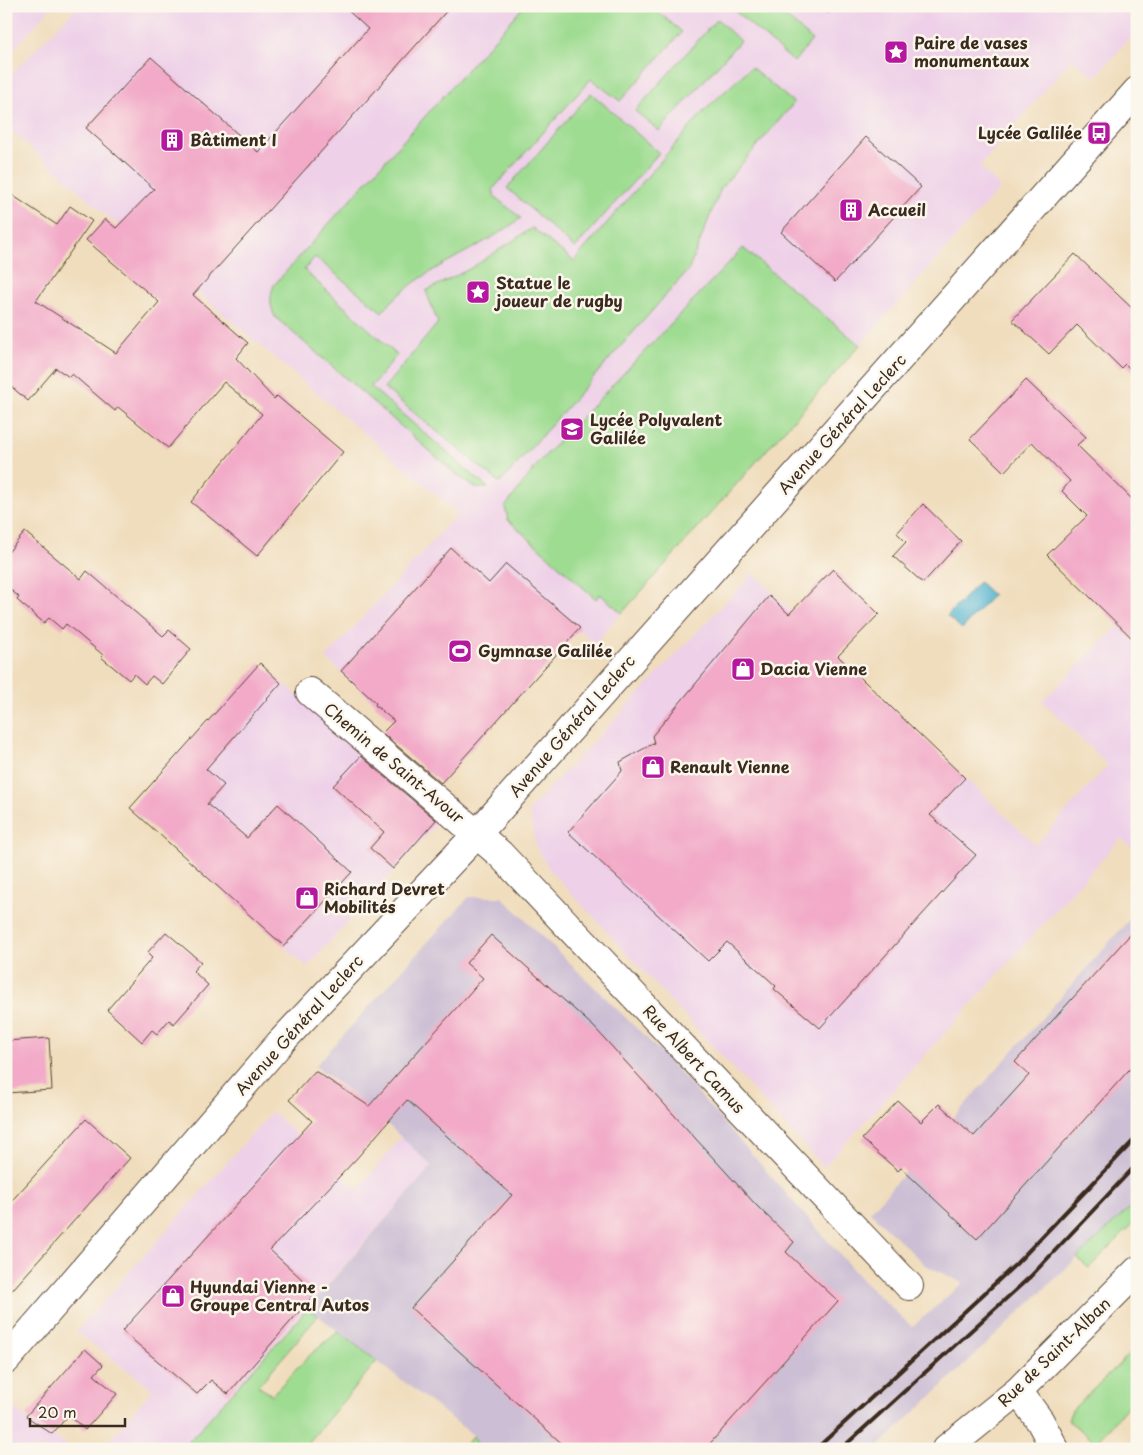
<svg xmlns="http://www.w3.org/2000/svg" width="1143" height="1455" viewBox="0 0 1143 1455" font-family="'Playpen Sans',sans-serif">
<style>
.built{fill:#eed0e8}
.industrial{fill:#ccbed4}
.green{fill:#9edc91;stroke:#6c8358}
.water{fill:#51b3d0;stroke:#466e77}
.building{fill:#f2aac8}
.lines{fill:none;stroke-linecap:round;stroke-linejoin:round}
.minor-casing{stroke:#564536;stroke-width:30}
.major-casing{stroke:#564536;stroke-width:30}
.minor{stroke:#fff;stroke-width:28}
.major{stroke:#fff;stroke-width:28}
.rail{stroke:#3b2a1e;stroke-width:4}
.labels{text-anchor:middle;stroke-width:5;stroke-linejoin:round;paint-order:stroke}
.poi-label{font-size:16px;font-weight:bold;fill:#3b2a1e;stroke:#fbf7ec;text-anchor:start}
.street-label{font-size:16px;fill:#3b2a1e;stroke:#fbf7ec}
</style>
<rect width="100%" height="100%" fill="#fbf7ec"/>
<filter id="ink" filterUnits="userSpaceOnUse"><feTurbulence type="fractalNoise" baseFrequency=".02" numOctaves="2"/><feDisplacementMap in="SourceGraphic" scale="10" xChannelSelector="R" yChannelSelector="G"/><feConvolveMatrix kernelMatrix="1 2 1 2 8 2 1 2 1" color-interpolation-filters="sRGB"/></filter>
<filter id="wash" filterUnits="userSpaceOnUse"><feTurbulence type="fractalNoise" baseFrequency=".0096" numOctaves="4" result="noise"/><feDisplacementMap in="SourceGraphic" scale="20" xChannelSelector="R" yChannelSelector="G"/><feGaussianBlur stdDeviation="1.12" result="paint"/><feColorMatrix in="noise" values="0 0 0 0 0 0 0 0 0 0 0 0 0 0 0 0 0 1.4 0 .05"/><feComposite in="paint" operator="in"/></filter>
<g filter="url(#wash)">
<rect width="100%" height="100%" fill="#f0ddbd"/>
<path class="built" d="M6,6H52L6,58Z
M78,6H1137V30L1095,77L1072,59L980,166L1000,188L595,643L579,630L450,773L326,658L458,513L103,212L6,126V80Z
M753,573L820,640L1036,845L1108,765L1042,701L1119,626L1137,645V853L1121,838L824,1167L549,869L536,847L529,810Z
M260,663L441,819L307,967L130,808Z
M272,1112L358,1190L402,1136L432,1166L182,1449H102L153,1389L76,1332Z
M12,1406L24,1417L73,1449H6V1413Z"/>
<path class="industrial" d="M469,897H502L669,1060L862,1280L912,1327L963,1283L925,1265L870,1212L1137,911V1201L876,1449H480L473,1435L308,1308L432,1166L368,1106L315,1066Z"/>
<path class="green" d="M524,6H651L682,32L620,101L591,79L493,189L495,197L521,218C484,247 437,262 401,293C394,298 388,306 382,312L315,257L304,270L397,355L371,387L488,488H476L462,479L275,317C270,305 269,298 274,285Z
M729,6H774L812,40L794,62Z
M806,6H834L827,14L810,10Z
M717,19L740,41L659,131L635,111Z
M751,67L794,103L721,188L689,269L500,483L384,388L438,323L426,291L473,267L532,228L574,261L705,110Z
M591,93L659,153L575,248L507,188Z
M743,248L860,345L622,613L600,594L596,599L508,520L505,507L540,461Z
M1137,1201V1220L1089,1268L1077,1258Z
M308,1308L318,1316L258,1386L272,1395L310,1355L338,1332L377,1361L303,1449H182Z
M1137,1347V1395L1096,1443L1068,1420L1072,1410Z
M473,1436L480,1449H462Z"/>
<path class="water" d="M979,582L993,595L962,629L947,616Z"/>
<g id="blocks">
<path class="building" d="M343,6H451L193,295L248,343L236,358L274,399L277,396L343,452L257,556L191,502L262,414L224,382L168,448L118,407L115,411L72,374L69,377L56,368L28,401L6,382V191L57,225L70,206L92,221L36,301L116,353L159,302L86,240L105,219L116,228L154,189L86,128L151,57L258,152L368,29Z
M866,137L921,187L835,282L781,232Z
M1075,254L1137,313V375L1125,364L1121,368L1077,325L1049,354L1012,320Z
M1026,380L1086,437L1077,445L1137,504V643L1047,555L1087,516L1062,491L1070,481L1032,442L1004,472L970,439Z
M923,504L961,541L923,583L893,556L906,542L897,533Z
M25,532L81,579L87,571L163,636L169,630L191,649L162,684L152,676L145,684L134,674L129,680L101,657L103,655L66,624L62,629L49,618L44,623L17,600L19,597L6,586V555Z
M451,548L489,583L506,564L580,628L441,783L382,733L394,721L375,705L376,703L341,671Z
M833,569L879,614L838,656L965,778L930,815L976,855L820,1028L774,989L776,986L727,942L708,961L568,832L622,771L620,762L654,743L652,736L769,596L789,614Z
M260,663L281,683L206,769L224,785L207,804L247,838L278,804L352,872L284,946L130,808Z
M361,756L436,820L393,869L370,848L384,832L333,786Z
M1137,927V1061L977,1239L901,1168L898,1171L862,1139L898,1101L921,1122L939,1104L974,1136L1029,1075L1015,1062Z
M166,932L201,962L193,971L208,985L174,1024L169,1020L157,1034L152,1030L142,1042L107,1010L152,958L147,953Z
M491,935L594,1027L756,1205L794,1242L786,1252L838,1301L705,1449H568L411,1308L512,1195L407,1100L357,1158L270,1250L316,1292L228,1394L211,1380L197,1394L122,1331L312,1121L289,1100L315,1071L369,1106L483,978L466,963Z
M49,1038L52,1090L6,1093V1041Z
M86,1119L130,1158L6,1297V1207Z
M85,1349L103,1365L94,1375L117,1394L85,1430L69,1415L52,1434L26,1416Z"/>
</g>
</g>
<g filter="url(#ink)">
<use href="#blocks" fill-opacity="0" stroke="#564536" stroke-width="1"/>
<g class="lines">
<g class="minor-casing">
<path id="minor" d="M310,692L500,854L909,1286
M1018,1391L1040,1421L1055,1449
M946,1449L1018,1391L1137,1271"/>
</g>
<g class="major-casing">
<path id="major" d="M6,1360L280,1043L477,834L1137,91"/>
</g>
<use href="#minor" class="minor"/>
<use href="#major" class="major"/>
<path class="rail" d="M816,1449L1016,1264L1137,1137
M841,1449L1031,1276L1137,1164"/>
</g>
</g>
<defs>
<g id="sight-square" transform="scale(1.25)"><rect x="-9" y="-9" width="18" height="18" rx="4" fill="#b5179e" stroke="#fbf7ec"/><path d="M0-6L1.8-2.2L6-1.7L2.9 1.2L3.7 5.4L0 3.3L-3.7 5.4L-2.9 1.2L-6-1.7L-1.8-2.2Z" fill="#fff"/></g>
<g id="bus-square" transform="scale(1.25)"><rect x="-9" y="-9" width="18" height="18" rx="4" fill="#b5179e" stroke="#fbf7ec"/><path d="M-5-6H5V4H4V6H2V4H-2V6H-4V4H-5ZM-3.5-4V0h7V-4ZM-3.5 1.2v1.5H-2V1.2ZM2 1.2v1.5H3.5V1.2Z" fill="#fff"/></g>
<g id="building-square" transform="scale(1.25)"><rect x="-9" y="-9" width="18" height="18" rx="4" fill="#b5179e" stroke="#fbf7ec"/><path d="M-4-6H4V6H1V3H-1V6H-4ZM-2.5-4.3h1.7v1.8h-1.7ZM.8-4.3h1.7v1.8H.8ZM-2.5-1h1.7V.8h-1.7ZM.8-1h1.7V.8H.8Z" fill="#fff"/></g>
<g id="school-square" transform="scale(1.25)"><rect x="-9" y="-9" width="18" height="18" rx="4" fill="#b5179e" stroke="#fbf7ec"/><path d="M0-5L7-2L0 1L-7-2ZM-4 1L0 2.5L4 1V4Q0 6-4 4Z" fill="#fff"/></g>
<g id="stadium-square" transform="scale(1.25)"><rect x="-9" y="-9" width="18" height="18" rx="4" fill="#b5179e" stroke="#fbf7ec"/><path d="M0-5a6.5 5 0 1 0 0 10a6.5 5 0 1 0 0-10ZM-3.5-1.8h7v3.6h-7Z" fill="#fff"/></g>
<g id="shop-square" transform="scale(1.25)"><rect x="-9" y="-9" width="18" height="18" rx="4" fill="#b5179e" stroke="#fbf7ec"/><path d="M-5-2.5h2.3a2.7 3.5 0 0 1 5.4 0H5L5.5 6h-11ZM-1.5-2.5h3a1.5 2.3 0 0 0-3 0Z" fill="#fff"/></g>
</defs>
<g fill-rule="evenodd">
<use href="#sight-square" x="896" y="52"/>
<use href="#bus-square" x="1099" y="133"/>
<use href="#building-square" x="172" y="140"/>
<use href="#building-square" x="851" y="210"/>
<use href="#sight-square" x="478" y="292"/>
<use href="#school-square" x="572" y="429"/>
<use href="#stadium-square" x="460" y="651"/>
<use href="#shop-square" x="743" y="669"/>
<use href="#shop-square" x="653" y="767"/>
<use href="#shop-square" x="307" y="898"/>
<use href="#shop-square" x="173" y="1296"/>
</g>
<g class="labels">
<g class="poi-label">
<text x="914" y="49">Paire de vases<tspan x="914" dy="18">monumentaux</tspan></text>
<text x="1082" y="139" text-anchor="end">Lycée Galilée</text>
<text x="190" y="146">Bâtiment I</text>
<text x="868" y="216">Accueil</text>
<text x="496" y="289">Statue le<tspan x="496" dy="18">joueur de rugby</tspan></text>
<text x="590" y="426">Lycée Polyvalent<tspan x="590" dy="18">Galilée</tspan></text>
<text x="478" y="657">Gymnase Galilée</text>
<text x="760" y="675">Dacia Vienne</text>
<text x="670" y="773">Renault Vienne</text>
<text x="324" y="895">Richard Devret<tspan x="324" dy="18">Mobilités</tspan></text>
<text x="190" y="1293">Hyundai Vienne -<tspan x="190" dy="18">Groupe Central Autos</tspan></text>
</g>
<g class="street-label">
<text transform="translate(842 424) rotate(-48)" y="6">Avenue Général Leclerc</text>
<text transform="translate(572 726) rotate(-49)" y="6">Avenue Général Leclerc</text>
<text transform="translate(394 763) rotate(40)" y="6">Chemin de Saint-Avour</text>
<text transform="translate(299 1025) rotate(-48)" y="6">Avenue Général Leclerc</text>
<text transform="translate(694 1059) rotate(47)" y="6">Rue Albert Camus</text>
<text transform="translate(1054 1352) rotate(-44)" y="6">Rue de Saint-Alban</text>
</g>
</g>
<rect width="1143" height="1455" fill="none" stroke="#fbf7ec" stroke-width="25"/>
<path d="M30 1418v8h95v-8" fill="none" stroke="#3b2a1e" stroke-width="2.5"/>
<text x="38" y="1418" font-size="15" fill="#3b2a1e" stroke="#fbf7ec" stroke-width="4" paint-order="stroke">20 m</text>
</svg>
